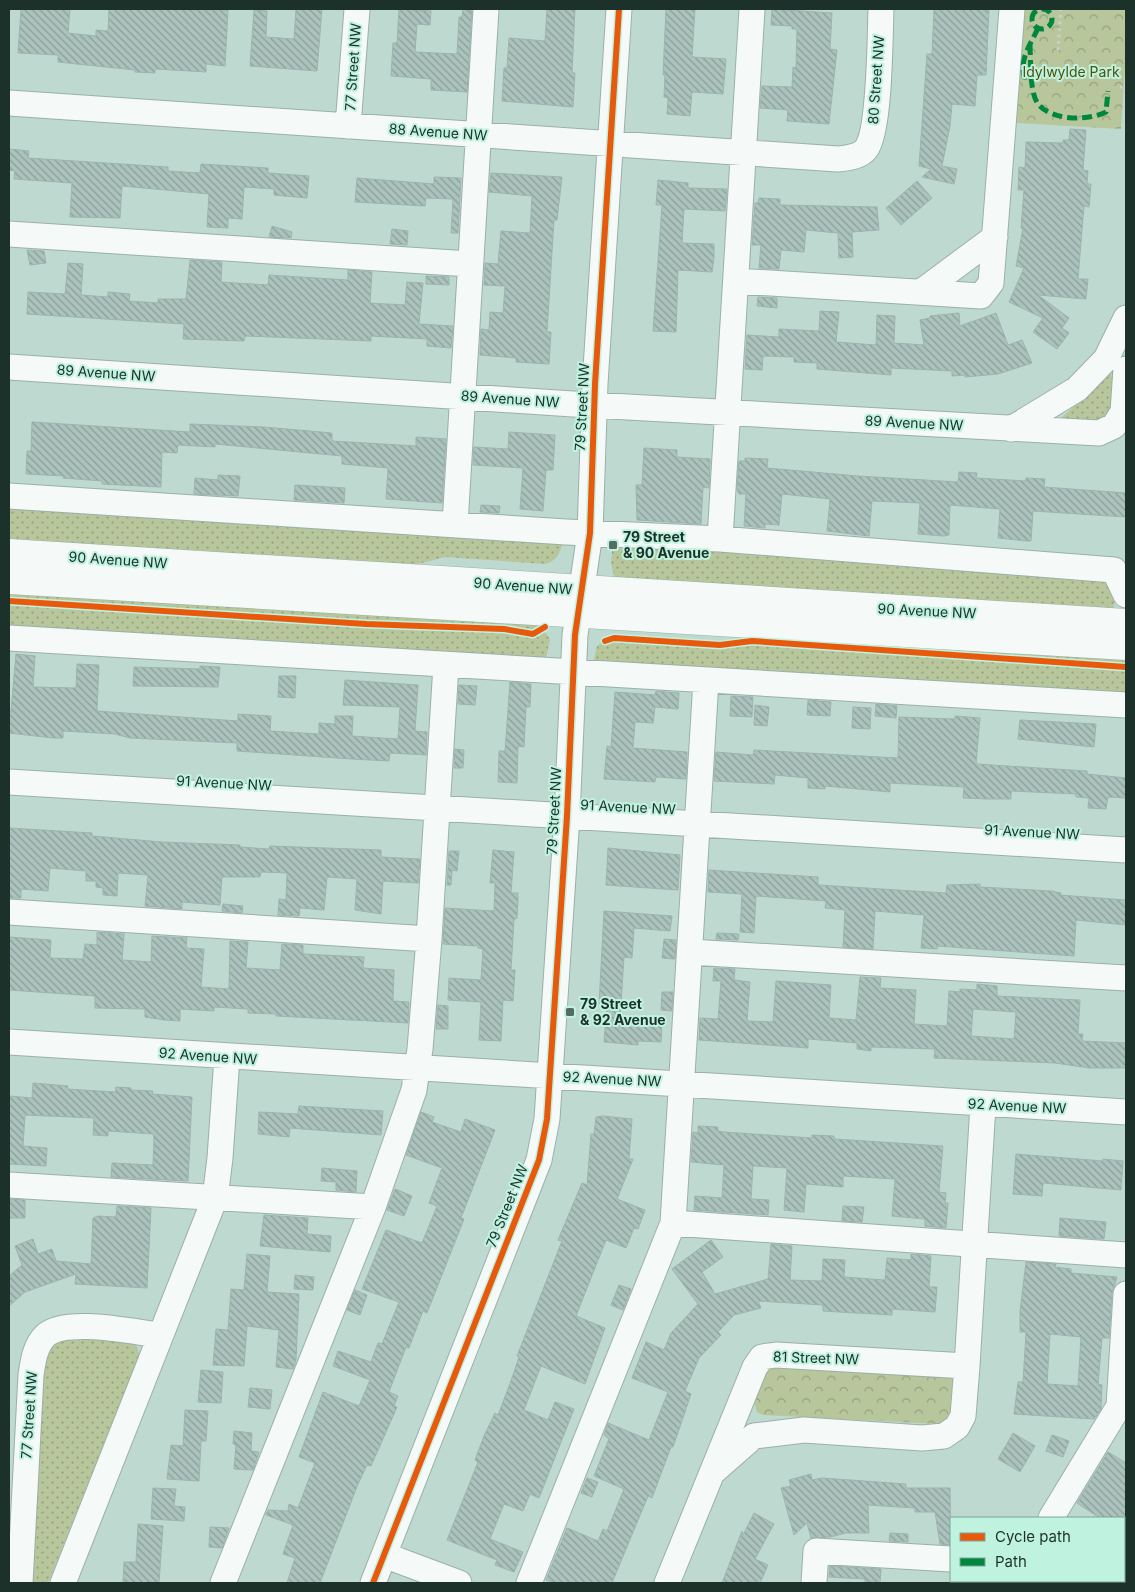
<svg xmlns="http://www.w3.org/2000/svg" width="1135" height="1592" viewBox="0 0 1135 1592" font-family="Inter,sans-serif">
<style>
.grass{fill:url(#grass-dots)}
.forest{fill:url(#forest-crowns)}
.building{fill:url(#building-back-hatch);stroke:#9cb4ae;fill-rule:evenodd}
.lines{fill:none;stroke-linecap:round;stroke-linejoin:round}
.minor-casing{stroke:#9ab0a8;stroke-width:27}
.major-casing{stroke:#9ab0a8;stroke-width:29}
.path{stroke:#cad2cf;stroke-width:3;stroke-dasharray:2.5 4;stroke-linecap:butt}
.minor{stroke:#f5f9f8;stroke-width:25}
.major{stroke:#f5f9f8;stroke-width:28}
.quiet{stroke:#00873e;stroke-width:5;stroke-dasharray:10 5;stroke-linecap:butt}
.cycleway-casing{stroke:#bff3e0;stroke-width:9}
.cycleway{stroke:#e8590c;stroke-width:6}
.poi-dot{fill:#556c64;stroke:#bff3e0;stroke-width:2}
.labels{text-anchor:middle;stroke-width:4;stroke-linejoin:round;paint-order:stroke}
.street-label{font-size:14px;fill:#1c312a;stroke:#bff3e0}
.park-label{font-size:14px;fill:#4f500a;stroke:#bff3e0}
.poi-label{font-size:14px;font-weight:bold;fill:#1c312a;stroke:#bff3e0;text-anchor:start}
</style>
<defs>
<pattern id="grass-dots" width="8" height="8" patternUnits="userSpaceOnUse" patternTransform="scale(1.25)"><rect width="8" height="8" fill="#b8c69c"/><path d="M2 2h.1M6 6h.1" fill="none" stroke="#95a17f" stroke-width="1.8" stroke-linecap="round"/></pattern>
<pattern id="forest-crowns" width="20" height="18" patternUnits="userSpaceOnUse" patternTransform="scale(1.25)"><rect width="20" height="18" fill="#b8c69c"/><path d="M2 6a3 3 0 1 1 6 0M12 15a3 3 0 1 1 6 0" fill="none" stroke="#95a17f"/></pattern>
<pattern id="building-back-hatch" width="6" height="6" patternUnits="userSpaceOnUse" patternTransform="scale(1.25)"><rect width="6" height="6" fill="#abc2bd"/><path d="M-1 5l2 2M0 0l6 6M5-1l2 2" fill="none" stroke="#8a9e9a"/></pattern>
</defs>
<rect width="100%" height="100%" fill="#bedad0"/>
<path class="grass" d="M1111,373C1115,382 1112,414 1105,421L1061,418Z
M9,505L563,543C559,554 557,561 545,564L445,557L403,568L9,545Z
M613,541L1104,574C1111,587 1119,597 1112,611L616,586L611,563Z
M9,594L538,622L550,639L545,664L9,631Z
M612,635L726,641L761,637L1126,656V700L593,663L597,646Z
M72,1336L135,1343L140,1355L48,1583H28L42,1372L47,1345Z"/>
<path class="forest" d="M1022,9H1126V51L1121,129L1014,123Z
M772,1367L949,1375L953,1380L954,1413L942,1423L938,1424L763,1415L757,1412C751,1398 759,1375 772,1367Z"/>
<path class="building" d="M21,9H70L68,33L96,36V30L108,31L109,9L228,10L225,66L206,64V72L155,69V73L135,72V70L58,62V55L18,53Z
M296,9H322L317,71L250,66L254,10L267,11L266,37L294,39Z
M399,9L431,11L430,25L417,24L415,52L457,54L459,17H462L463,9H472L467,92L431,90V79L391,76L393,43H397Z
M547,9H575L572,73H575L573,107L502,101L504,68H507L509,38L545,41Z
M666,9H695L692,57L726,59L723,94L692,92L690,116L667,114L668,98L664,97L665,75H663Z
M772,9L832,13L830,49L837,50L829,124L787,121L788,110L760,108L762,86L792,87L793,67L796,68L797,29H792V26L771,25Z
M934,9H989L986,75H977L975,106L952,104L950,126L942,166L957,169L954,184L922,177L931,169L919,166L927,54H932Z
M1070,129L1086,130L1083,170L1088,171L1087,184H1091L1089,207L1084,206L1078,279H1088L1086,299L1038,295L1069,318L1062,328L1069,333L1057,349L1033,332L1043,318L1009,302L1024,268L1016,266L1023,228H1021L1024,190H1018L1019,167L1025,168L1026,142L1063,143V140H1069Z
M9,149L29,151L28,158L168,167V171L200,173L201,164L268,168V173L309,176L307,198L274,195V189L244,187L242,219L228,218V228L207,227L209,194L122,186L120,218L70,217L72,183L14,179L15,171L9,170Z
M491,173L562,177L557,220H554L547,332H551L549,364L516,362V358L480,355L481,329L489,330L490,312L503,313L505,286L484,285L485,263L498,264L501,231L530,233L532,196L489,192Z
M434,177L461,178L458,233H451L453,199L426,198L425,206L355,202L357,178L434,184Z
M658,180L688,183V188L727,189L725,211L684,209L682,243L714,244V258L712,272L678,270L676,332L653,331L662,205H656Z
M917,181L932,198L901,225L886,208Z
M759,198L780,199V205L877,207L879,230L852,232L853,257L839,258L838,233L806,230L804,252L781,250L779,269L759,268L761,245H752L755,203H758Z
M272,226L292,232L291,238L269,237Z
M392,229L408,231L407,245L390,244Z
M27,250L44,251L46,263L30,265Z
M190,260L222,262L221,282L268,285L269,275L348,280V270L372,272L370,303L405,305L407,282L423,283L419,324L453,326L451,348L427,346V339L371,336V341L245,336L244,341L183,339L184,324L27,314L28,292L65,294L68,263L83,264L81,295L108,297V292L130,294L129,301L158,303V299H186Z
M426,276L449,277V285L426,284Z
M758,297L777,298V308L757,306Z
M820,311L839,312L836,342L876,345L877,315L895,316L894,343L924,345L920,320L930,318V316L959,313L960,326L996,313L1008,345L1022,340L1032,363L998,374L965,377V375L952,376V371L891,368V375L817,369V363L794,362V357L763,356L762,370L745,369L747,335L779,337V329L819,331Z
M32,422L190,432V424L264,427L332,433V441L416,446V437L446,439L442,503L386,499L388,468L342,464V456L215,444V447L178,445L177,453L162,452L161,487L102,484V481L63,478L64,476L26,474L27,451H31Z
M509,432L555,435L553,470H546L543,511L520,509L523,468L473,465L474,447L508,449Z
M644,448L677,450V457L710,459L709,488L703,487L701,524L637,520L636,485H642Z
M745,458L768,459L767,468L858,476L958,482L959,472L977,473L976,478L1026,481V478L1045,479L1044,487L1126,493V517L1033,511L1031,541H1027L998,538L1000,509L950,505L949,535L944,536L918,534L920,503L872,501L869,536L827,531L830,499L782,494L779,525L765,524V528L744,526L746,494H739L737,489L739,461H745Z
M218,475L240,476L238,496L194,494L195,478L218,480Z
M295,485L345,488L344,503L294,500Z
M481,505L500,506L499,513L480,512Z
M16,654L35,656L33,687L76,688L77,664L99,665L97,711L238,721V714L271,716L270,731L319,734V723L335,724V716H353L352,736L398,739L400,707L343,705L345,680L418,685L415,731L427,732L426,755L390,753L389,761L351,759L237,751V743L130,738L115,734L63,731V738H53L9,733V711H11Z
M200,666L220,667L218,687L133,686L134,667L200,669Z
M279,676H296L295,698L278,697Z
M510,682L531,684L530,707H526L524,747L518,746L517,783L498,782L499,751H505Z
M459,685L477,686L475,705L458,704Z
M656,691L679,693L678,709L655,707L653,723L635,722L633,748L687,752L686,779L656,777L655,782L604,779L607,746L611,747L615,692L655,695Z
M731,696L753,697L752,717L730,716Z
M808,700L831,702L830,716L807,715Z
M876,704L897,706L896,718L875,716Z
M755,705L769,707L767,726L754,725Z
M853,707L871,708L870,729L852,728Z
M955,716L980,718L976,764L1087,771V774L1126,778V798L1108,797L1106,809L1088,808L1089,798L1076,797V794L1011,791V799H987L963,798L964,787L890,783V792L825,786V789L808,788V778L775,775L774,784L714,781L716,752L753,755L754,750L898,758L899,717L955,719Z
M1020,720L1096,724L1094,747L1018,739Z
M455,749L464,750L463,768H454Z
M9,828L92,833V836L162,842L240,845V847L269,849L270,846L381,850V857L420,859L418,883L383,881L381,914L355,910L357,879L327,877L324,910L300,908L299,916L278,915L279,899L286,900L287,873L261,872L260,877H222L220,905L182,902V909L145,906L148,875L118,873L117,896L103,895V888L96,887V881H86V871L50,868L48,891L21,889V898H9Z
M608,848L680,855L678,890L606,885Z
M493,850L514,852L511,893H518V901L517,918L514,920L511,970H515L513,1001L503,1000L501,1041L479,1040L481,1002L448,1000L449,978L481,980L483,949L478,948V946L443,944L445,908L494,911L495,883H490Z
M449,851H459L457,871L452,870L451,885H447Z
M709,870L818,877V885L946,893L947,885L980,884V887L1051,891L1061,893L1060,895L1126,900V925L1076,920L1074,956L937,946V949L921,948L924,915L875,911L873,949L843,947L845,910L825,908L826,901L756,896L754,933L740,932L742,894L708,892Z
M223,904L243,906L242,913L222,911Z
M604,911L672,916L670,931L634,928L632,958L624,957L620,1020L662,1023L661,1042L638,1041V1045L604,1042L607,1005H599Z
M97,932L124,934L122,960L151,962L152,936L187,938L186,948L204,949L201,987L229,989L230,941L248,942L246,968L280,970L282,944L303,945V954L364,957L363,968L394,970L393,1001L409,1002L408,1023L276,1016V1014L248,1013V1009L214,1007V1011L180,1009V1021L164,1020L145,1017V1009L95,1008V996L9,990V937L51,940L50,958L83,959L85,944L97,945Z
M717,933L739,934L738,940L716,939Z
M664,939L676,940L675,959L662,958Z
M714,968L735,969L734,980L750,982L747,1021L773,1022L776,981L831,985L829,1018L856,1020L860,977L881,978L880,988L916,990L914,1024L947,1026L949,991L960,992V989L977,990V984L997,986V996L1080,1000L1078,1034H1083L1082,1041L1126,1043V1068H1090L1055,1063L934,1058L935,1049L871,1047V1051L857,1049V1043L808,1039V1048L699,1040L700,1018L718,1019L721,981H713ZM973,1009L1016,1012L1014,1039L971,1036Z
M662,992H673L672,1011L661,1010Z
M438,1005L448,1006V1029H436Z
M33,1083L68,1086L67,1089L115,1092L116,1087L131,1088V1090L153,1091L152,1094L192,1097L188,1181L111,1177L112,1163L153,1165L154,1139L153,1134L108,1131V1136L93,1135L94,1118L25,1115L23,1146L47,1148L46,1166L9,1164V1096L32,1098Z
M299,1106L383,1111L381,1135L290,1128L289,1137L258,1134L259,1112L298,1114Z
M421,1112L434,1117L432,1122L461,1132L465,1119L495,1130L461,1218L464,1219L427,1313L423,1311L409,1348L406,1347L389,1392L398,1396L394,1406L397,1407L371,1466L367,1465L358,1484L320,1583H287L295,1558L283,1554L293,1525L266,1515L268,1510L288,1511L289,1504L298,1508L315,1463L299,1457L323,1392L359,1406L370,1380L333,1366L338,1351L371,1362L378,1343L382,1344L399,1302L362,1289L386,1230L422,1243L437,1206L429,1203L442,1168L406,1155Z
M603,1116L632,1119L629,1159H633L617,1199L645,1210L638,1229L634,1228L626,1248L606,1240L576,1316L605,1328L585,1384L541,1366L524,1410L548,1420L555,1402L574,1409L539,1498L530,1494L523,1511L504,1504L490,1539L523,1552L514,1572L495,1565L497,1560L447,1540L478,1462L475,1460L484,1436L495,1413L498,1415L511,1381L519,1357L517,1356L562,1241L558,1240L582,1183L587,1185L591,1134H594L596,1117Z
M698,1126L718,1127V1131L724,1132L812,1138V1135L834,1136V1139L943,1146L939,1192L946,1193L945,1203H948L946,1228L925,1226V1219L892,1216L895,1179L843,1176V1187L806,1184L804,1212L784,1210L787,1168L753,1166L751,1199L769,1200L768,1215L694,1210L695,1196L722,1198L724,1165L691,1162L693,1132L698,1133Z
M1016,1154L1103,1161V1159L1123,1161L1121,1190L1043,1183L1042,1196L1013,1194Z
M322,1168L357,1171L356,1192L336,1190V1182L321,1181Z
M395,1189L412,1196L404,1216L387,1210Z
M9,1199L25,1200V1218H9Z
M117,1206L151,1208L147,1288L75,1284L76,1274L25,1292L9,1306V1276L22,1265L15,1246L33,1239L38,1254L52,1249L56,1261L91,1264L93,1218L98,1216L116,1217Z
M843,1206L864,1207L862,1222L842,1221Z
M264,1215L308,1218L307,1234L331,1236L330,1252L260,1246Z
M1060,1218L1106,1222L1104,1239L1059,1236Z
M711,1240L723,1257L702,1272L715,1294L768,1279L771,1244L792,1246L790,1280L822,1281L823,1259L845,1260L844,1277L885,1280L887,1258L911,1260V1254L931,1256L929,1287H937L935,1312L892,1309V1315L839,1312L823,1311V1305L758,1301L761,1308L734,1315L718,1332L721,1335L699,1358L685,1391L691,1394L673,1447H671L652,1498L648,1496L612,1583H556L546,1580L567,1528L598,1541L603,1529L607,1531L624,1489L594,1476L609,1439L604,1435L608,1423L649,1440L668,1392L632,1378L646,1342L664,1350L671,1333L698,1304L672,1269Z
M247,1254L270,1256L267,1292L299,1294L296,1360L293,1369L276,1367L279,1330L247,1326L244,1366L213,1365L216,1329L228,1330L231,1289L244,1290Z
M1026,1262L1056,1264L1055,1267L1071,1269V1273L1117,1277L1112,1293L1109,1338H1102L1098,1384L1102,1385L1101,1409L1094,1419L1014,1414L1018,1382H1023L1026,1332H1020V1311ZM1050,1334L1081,1337L1078,1386L1047,1384Z
M295,1275L314,1277L313,1290L294,1289Z
M619,1285L631,1289L623,1310L611,1305Z
M355,1290L367,1295L360,1315L347,1310Z
M201,1370L223,1372L221,1403L198,1402Z
M250,1388L272,1390L270,1409L248,1407Z
M185,1410L208,1411L206,1441H201L199,1481L167,1479L171,1445L183,1446Z
M234,1431L252,1433L251,1451L259,1452L253,1470L234,1469L236,1445L233,1444Z
M1013,1433L1035,1446L1020,1472L998,1459Z
M1052,1435L1069,1441L1063,1457L1046,1451Z
M1108,1452L1126,1463V1518H1100L1077,1503Z
M811,1474L812,1480L822,1478L906,1484V1488H950L951,1545L940,1544L935,1512H915V1508L868,1505L869,1533H846L830,1537L811,1538L807,1523L794,1535L781,1488L791,1486L789,1480Z
M587,1478L598,1482L592,1497L581,1493Z
M153,1488L176,1489L174,1506L185,1507L184,1521L151,1519Z
M754,1513L774,1524L755,1559L768,1565L760,1583H722L742,1531L743,1535Z
M138,1524L163,1526L159,1583H123L124,1562H136Z
M210,1527L229,1528L222,1548L209,1547Z
M890,1533L908,1534V1542L889,1541Z
M830,1566L881,1569L880,1583H865V1579L829,1577Z"/>
<g class="lines">
<g class="minor-casing">
<path id="minor" d="M9,103L838,159C847,158 860,157 866,149C880,131 880,36 881,9
M348,126L357,9
M9,234L470,264
M736,281L981,296L991,283L1012,9
M921,292L995,237
M9,367L573,404L1099,433L1114,426L1123,412L1126,369
M1011,429L1077,389L1106,359L1126,318
M9,496L566,532L720,539L1114,570L1126,595
M455,525L486,9
M720,539L752,9
M9,638L1126,705
M9,782L1126,850
M9,912L429,939
M690,952L1126,978
M9,1042L1126,1112
M9,1185L373,1207
M673,1223L1126,1255
M714,1471L754,1436L804,1430L922,1438L944,1436L957,1427L963,1416L967,1366
M1051,1518L1119,1406L1126,1294
M384,1555L459,1583
M20,1583L31,1375C33,1361 35,1346 45,1336C65,1317 133,1332 159,1335
M63,1583L215,1198L220,1158L227,1057
M223,1583L373,1207L414,1090L420,1049L429,939L446,665
M373,1583L539,1160L547,1119L567,816L575,635L590,533L595,384L619,9
M529,1583L673,1223L706,680
M667,1583L755,1367L762,1357L776,1355L967,1366L983,1105
M814,1583L816,1551L951,1559"/>
</g>
<g class="major-casing">
<path id="major" d="M9,553L1126,623
M9,580L1126,646"/>
</g>
<path class="path" d="M1058,50L1061,9
M1120,87H1123"/>
<use href="#minor" class="minor"/>
<use href="#major" class="major"/>
<path class="quiet" d="M1032 19a10 10 0 1 1 20 0a10 10 0 1 1-20 0Z
M1038,28C1030,46 1020,57 1024,77H1031C1032,85 1033,97 1038,104C1052,121 1088,121 1106,112L1108,91
M1030,45L1031,77"/>
<g class="cycleway-casing">
<path id="cycleway" d="M9,601L366,624L504,629L533,634L545,627
M605,641L614,638L720,645L752,641L1126,667
M373,1583L539,1160L547,1119L567,816L575,635L590,533L595,384L619,9"/>
</g>
<use href="#cycleway" class="cycleway"/>
</g>
<g class="poi-dot">
<rect x="608" y="540" width="10" height="10" rx="2.5"/>
<rect x="565" y="1007" width="10" height="10" rx="2.5"/>
</g>
<g class="labels">
<g class="street-label">
<text transform="translate(353 67) rotate(-86)" y="5">77 Street NW</text>
<text transform="translate(876 80) rotate(-86)" y="5">80 Street NW</text>
<text transform="translate(438 132) rotate(4)" y="5">88 Avenue NW</text>
<text transform="translate(106 373) rotate(4)" y="5">89 Avenue NW</text>
<text transform="translate(510 399) rotate(4)" y="5">89 Avenue NW</text>
<text transform="translate(582 407) rotate(-87)" y="5">79 Street NW</text>
<text transform="translate(914 423) rotate(3)" y="5">89 Avenue NW</text>
<text transform="translate(118 560) rotate(4)" y="5">90 Avenue NW</text>
<text transform="translate(523 586) rotate(4)" y="5">90 Avenue NW</text>
<text transform="translate(927 611) rotate(3)" y="5">90 Avenue NW</text>
<text transform="translate(224 783) rotate(3)" y="5">91 Avenue NW</text>
<text transform="translate(628 807) rotate(3)" y="5">91 Avenue NW</text>
<text transform="translate(554 811) rotate(-87)" y="5">79 Street NW</text>
<text transform="translate(1032 832) rotate(3)" y="5">91 Avenue NW</text>
<text transform="translate(208 1056) rotate(4)" y="5">92 Avenue NW</text>
<text transform="translate(612 1079) rotate(3)" y="5">92 Avenue NW</text>
<text transform="translate(1017 1106) rotate(3)" y="5">92 Avenue NW</text>
<text transform="translate(507 1206) rotate(-68)" y="5">79 Street NW</text>
<text transform="translate(816 1358) rotate(2)" y="5">81 Street NW</text>
<text transform="translate(29 1415) rotate(-86)" y="5">77 Street NW</text>
</g>
<g class="park-label">
<text x="1071" y="77">Idylwylde Park</text>
</g>
<g class="poi-label">
<text x="623" y="542">79 Street<tspan x="623" dy="16">&amp; 90 Avenue</tspan></text>
<text x="580" y="1009">79 Street<tspan x="580" dy="16">&amp; 92 Avenue</tspan></text>
</g>
</g>
<rect width="1135" height="1592" fill="none" stroke="#1c312a" stroke-width="20"/>
<rect x="950" y="1517" width="175" height="65" fill="#bff3e0" stroke="#7ea597"/>
<rect x="960" y="1533" width="25" height="8" fill="#e8590c" stroke="#7ea597"/>
<text x="995" y="1542" font-size="15" fill="#1c312a">Cycle path</text>
<rect x="960" y="1558" width="25" height="8" fill="#00873e" stroke="#7ea597"/>
<text x="995" y="1567" font-size="15" fill="#1c312a">Path</text>
</svg>
